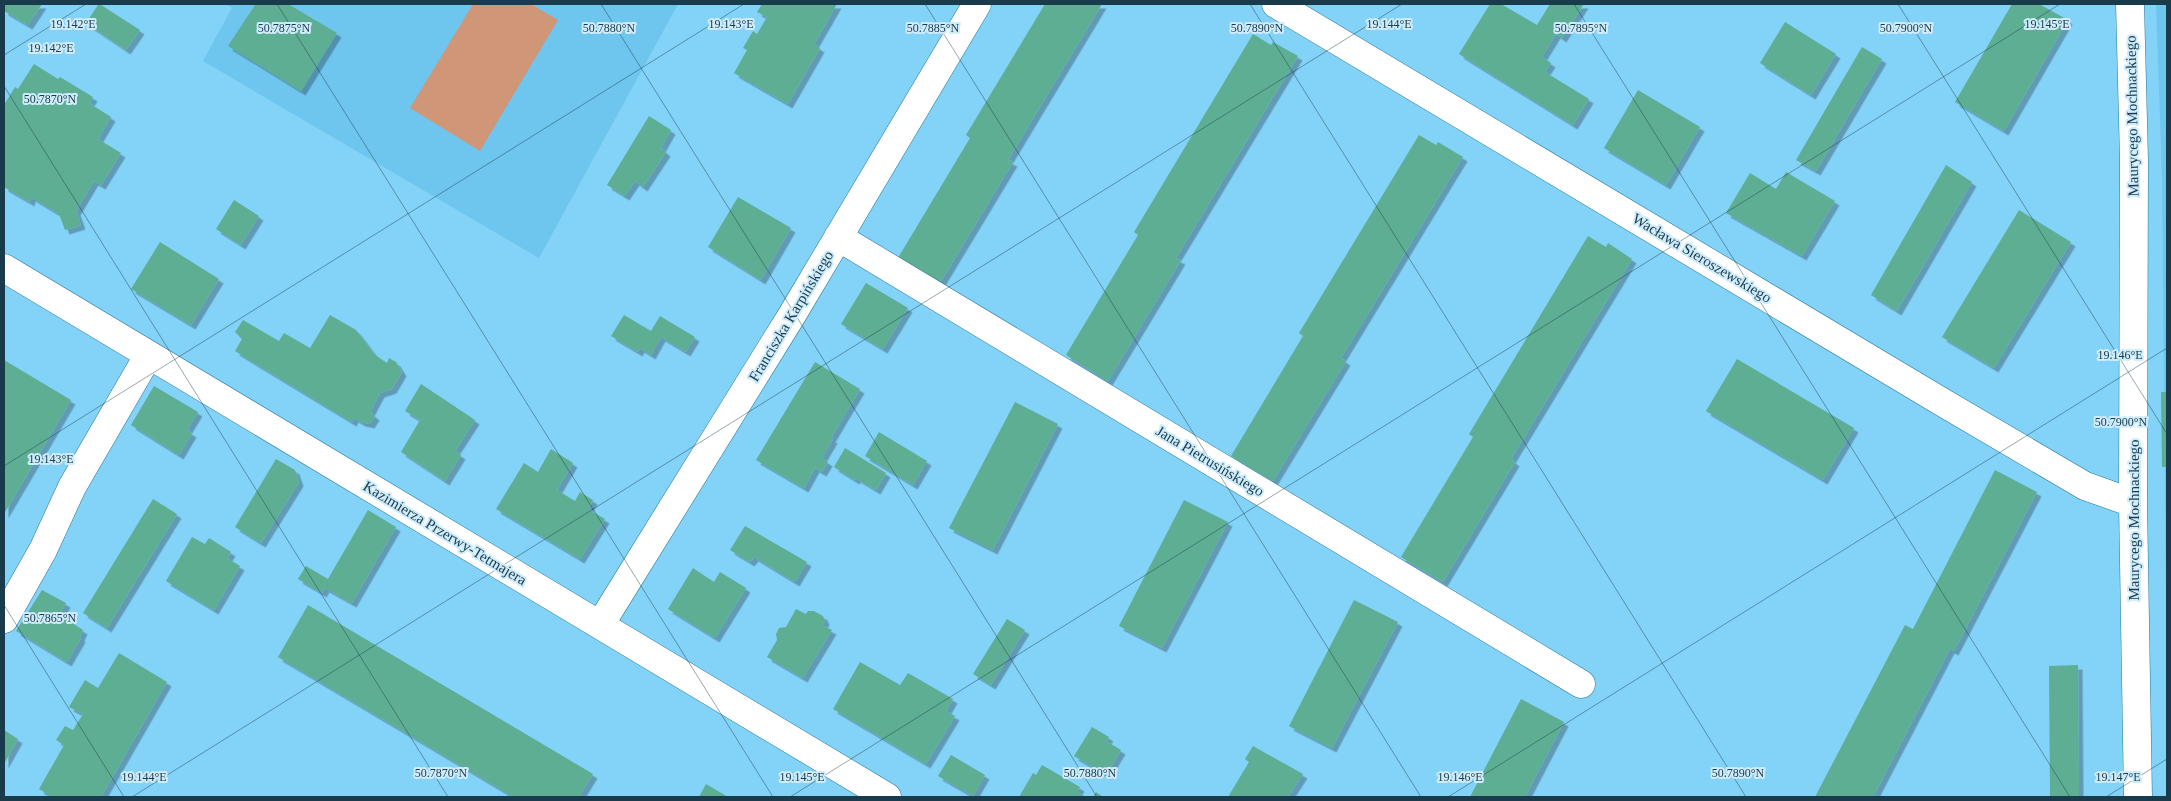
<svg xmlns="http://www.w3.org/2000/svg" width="2171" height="801" viewBox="0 0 2171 801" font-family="Georgia,serif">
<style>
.built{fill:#6ec5ee}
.green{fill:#cf9777}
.building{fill:#5dae93;filter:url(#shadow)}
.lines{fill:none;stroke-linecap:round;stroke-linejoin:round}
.street-casing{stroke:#25789b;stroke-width:29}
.street{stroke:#fff;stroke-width:28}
.ticks{fill:none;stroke:#1a3b4b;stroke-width:1;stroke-opacity:0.45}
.labels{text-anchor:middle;stroke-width:4;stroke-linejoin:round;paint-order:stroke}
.street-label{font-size:15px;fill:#1a3b4b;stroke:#ceecfb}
.ticks-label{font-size:12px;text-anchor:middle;fill:#1a3b4b;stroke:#ceecfb;stroke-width:4;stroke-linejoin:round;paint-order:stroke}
</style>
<defs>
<filter id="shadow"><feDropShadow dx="4.5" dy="4.5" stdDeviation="0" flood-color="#0004"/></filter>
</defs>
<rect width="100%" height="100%" fill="#83d2f7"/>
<path class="built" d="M226,4H678L539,258L203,61L232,8Z
M2156,4H2167V696L2162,175Z"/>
<path class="green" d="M473,4H531L558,20L480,151L410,108Z"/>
<path class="building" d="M4,4H42L28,25L4,11Z
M253,4H288L337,33L301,91L228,46L255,5Z
M762,4H837L814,44L820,48L788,104L734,73L747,50L743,48L753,31L757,34L767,17L757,12Z
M1045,4H1102L1008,160L1013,162L940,283L898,258L970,138L966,135Z
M1490,4H1501L1537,25L1550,4H1584L1562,38L1556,34L1542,57L1551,63L1545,72L1589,99L1573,125L1459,54Z
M2012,4H2039L2068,20L2004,131L1955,102Z
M98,5H101L140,30L126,50L86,23Z
M1785,22L1836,54L1811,95L1760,63Z
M1253,34L1271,45L1273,42L1298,56L1176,258L1181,260L1108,381L1066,355L1138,235L1134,232Z
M1862,47L1882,59L1816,171L1796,160Z
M34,64L58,79L60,77L93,97L89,103L111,117L98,139L121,153L101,185L94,181L76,211L81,225L65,230L59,214L31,197L30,202L4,187V105L15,87L18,89Z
M1638,90L1700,127L1666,185L1604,148Z
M649,116L671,130L661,148L666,152L643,187L635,181L625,196L607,185Z
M1419,135L1436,145L1438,142L1463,157L1341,358L1346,361L1273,481L1231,456L1303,336L1299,333Z
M1946,165L1972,182L1897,311L1871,295Z
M1786,172L1835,201L1802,256L1726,213L1750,173L1776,189Z
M738,197L791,228L761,280L708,247Z
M234,200L259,216L241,245L216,229Z
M2019,210L2071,242L1994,368L1942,337Z
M1588,236L1606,247L1608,243L1632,259L1511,459L1515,462L1443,582L1401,557L1473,437L1469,434Z
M160,242L219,279L191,325L131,289Z
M866,283L908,308L883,349L841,324Z
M330,315L356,330L375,355L387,363L389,358L396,362L402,372L392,389L380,393L370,412L375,416L370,424L361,422L354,418L352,422L235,351L242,339L235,332L243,320L279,341L284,333L310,348Z
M624,315L651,331L660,316L695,337L686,352L661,337L651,355L640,348L638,352L611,336Z
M1737,359L1854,428L1823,480L1706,411Z
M4,360L71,400L4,514Z
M815,362L860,389L831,438L833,439L822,458L828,462L822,472L815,468L804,488L756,460Z
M421,384L475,420L455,451L461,455L445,481L401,452L420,420L405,411Z
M154,386L198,412L187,430L192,433L179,455L131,425Z
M2161,392H2167V467H2162Z
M1015,402L1058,424L993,550L949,528Z
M879,432L927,461L913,485L865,456Z
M845,448L886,473L876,490L856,478L855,480L834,467Z
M551,449L573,463L557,490L575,501L580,492L593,500L588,509L605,519L580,559L496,509L524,463L538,472Z
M276,459L295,470L299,482L261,543L235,527Z
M1995,470L2037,492L1954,651L1950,649L1873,797H1815L1905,625L1913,629Z
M153,499L177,514L107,628L83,613Z
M1184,500L1228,522L1162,648L1119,626Z
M368,510L396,527L352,603L325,588L322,593L298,579L306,566L328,579Z
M745,526L807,562L795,582L754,557L750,562L730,550Z
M192,537L205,544L209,538L231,552L227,558L240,566L214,610L166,581Z
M693,568L714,582L720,572L746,588L715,638L668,609Z
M42,590L66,603L60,615L83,630L80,636L81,638L67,662L16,631Z
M1354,600L1398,622L1332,748L1289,726Z
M308,605L593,774L579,797H514L278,657Z
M796,609L806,614L808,611H814L823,616L825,621L822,625L832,630L803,678L767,657L777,640L776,634L779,628L786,627Z
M1007,619L1025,630L991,685L973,674Z
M119,653L167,682L101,797H53L39,789L64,745L56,740L65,726L73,730L83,714L69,707L85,680L98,688Z
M860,662L900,685L908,673L953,699L946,711L955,716L926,764L833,709Z
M2078,665L2079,797H2050L2049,666Z
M1521,699L1564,722L1525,797H1470Z
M1092,727L1109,737L1106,741L1121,750L1106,775L1074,756Z
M4,730L18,739L4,764Z
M1253,746L1303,774L1288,797H1228L1249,762L1245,759Z
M951,755L985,775L973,796L938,776Z
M1042,765L1080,787L1077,792L1086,797H1019L1033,773L1036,775Z
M706,784L728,797H699Z
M1096,792L1103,797H1093Z"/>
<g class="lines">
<g class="street-casing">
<path id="street" d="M1276,4L1942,402L2085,486L2133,503
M2130,4L2134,160L2133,503L2138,797
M838,237L1581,684
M4,268L887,797
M4,619L43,550L72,487L148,356
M600,625L792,315L977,4"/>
</g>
<use href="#street" class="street"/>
</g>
<path class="ticks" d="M277,4L773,797M601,4L1097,797M925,4L1421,797M1250,4L1746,797M1574,4L2070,797M1898,4L2167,434M4,55L86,4M4,86L448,797M4,466L744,4M4,605L124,797M132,797L1402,4M790,797L2060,4M1448,797L2167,348M2106,797L2167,759"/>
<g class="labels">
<g class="street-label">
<text transform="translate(2132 116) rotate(-91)" y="5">Maurycego Mochnackiego</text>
<text transform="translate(1702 258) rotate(31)" y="5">Wacława Sieroszewskiego</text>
<text transform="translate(791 316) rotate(-59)" y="5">Franciszka Karpińskiego</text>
<text transform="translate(1210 461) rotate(31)" y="5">Jana Pietrusińskiego</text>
<text transform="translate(2134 520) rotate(-90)" y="5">Maurycego Mochnackiego</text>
<text transform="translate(445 533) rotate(31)" y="5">Kazimierza Przerwy-Tetmajera</text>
</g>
</g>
<g class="ticks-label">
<text x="73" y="28">19.142°E</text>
<text x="2047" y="28">19.145°E</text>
<text x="731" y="28">19.143°E</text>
<text x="1389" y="28">19.144°E</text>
<text x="284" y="32">50.7875°N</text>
<text x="609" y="32">50.7880°N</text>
<text x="933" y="32">50.7885°N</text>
<text x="1257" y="32">50.7890°N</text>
<text x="1581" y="32">50.7895°N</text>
<text x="1906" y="32">50.7900°N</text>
<text x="51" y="52">19.142°E</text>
<text x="50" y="103">50.7870°N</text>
<text x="2120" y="359">19.146°E</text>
<text x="2121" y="426">50.7900°N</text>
<text x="51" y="463">19.143°E</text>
<text x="50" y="622">50.7865°N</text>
<text x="441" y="777">50.7870°N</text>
<text x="1090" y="777">50.7880°N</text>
<text x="1738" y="777">50.7890°N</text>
<text x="144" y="781">19.144°E</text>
<text x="802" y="781">19.145°E</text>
<text x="1460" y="781">19.146°E</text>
<text x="2118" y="781">19.147°E</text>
</g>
<rect width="2171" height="801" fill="none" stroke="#1a3b4b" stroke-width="10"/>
</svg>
